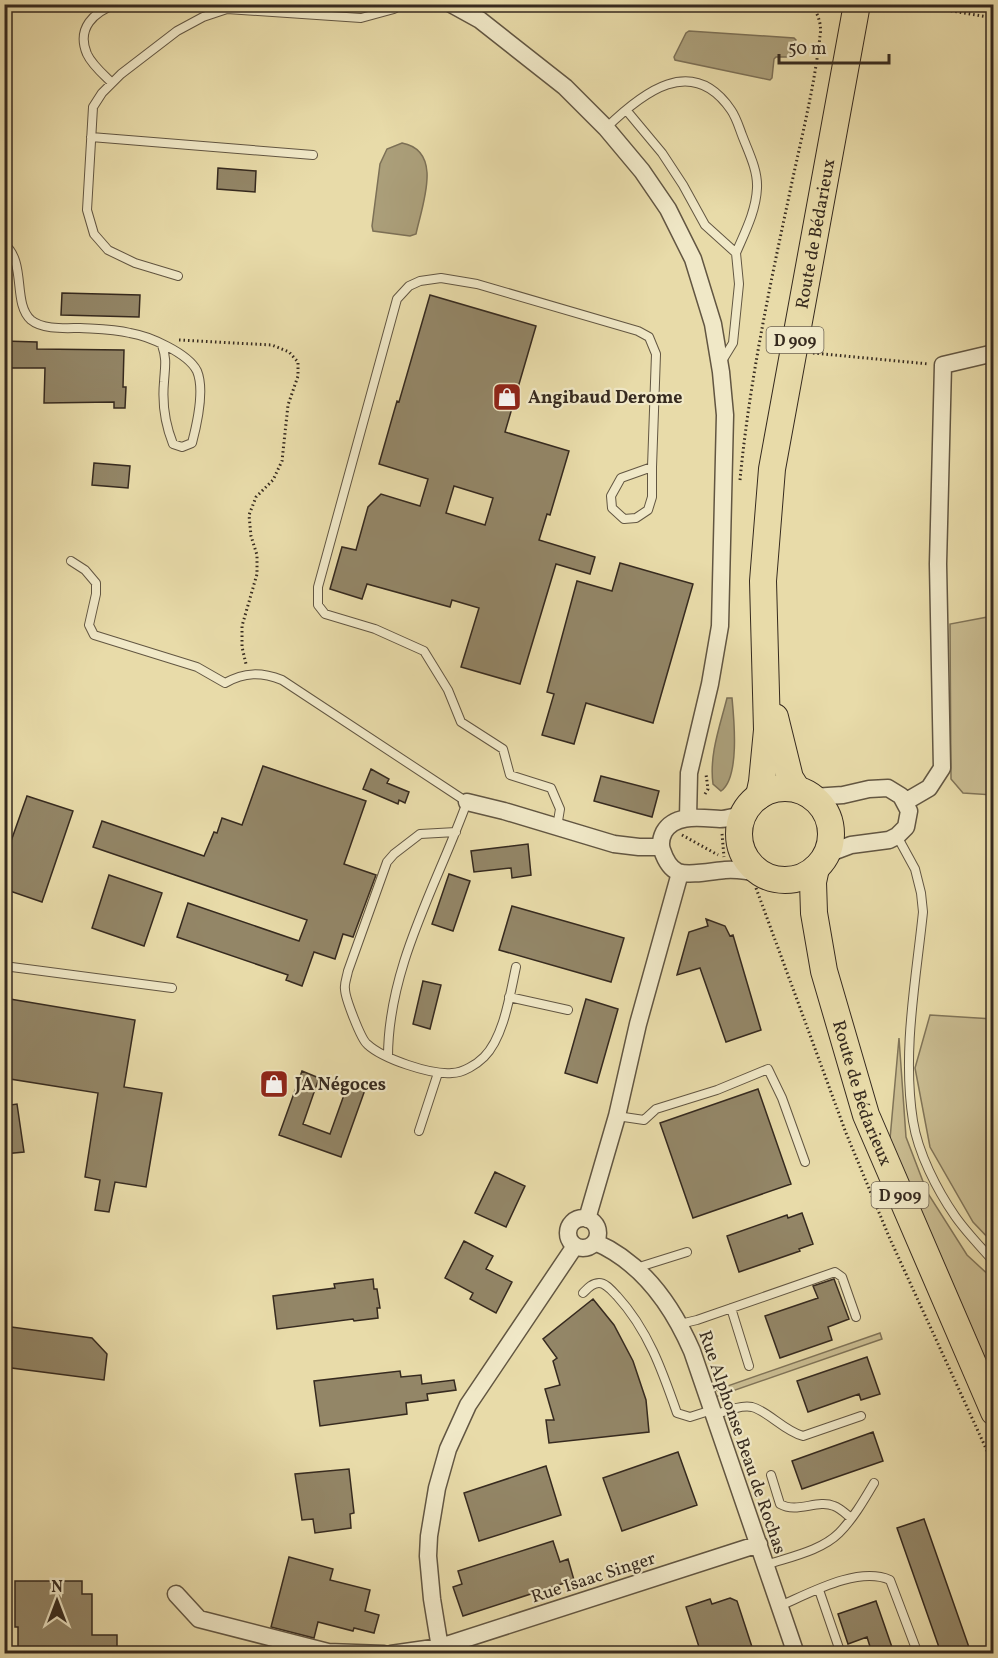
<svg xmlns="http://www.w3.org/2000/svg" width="998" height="1658" viewBox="0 0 998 1658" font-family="Vollkorn,serif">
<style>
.green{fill:#cabd92;stroke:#807458;stroke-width:1.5}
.water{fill:#ab9f7a;stroke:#7c7056;stroke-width:1.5}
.building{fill:#938667;stroke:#362a1f;stroke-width:1.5;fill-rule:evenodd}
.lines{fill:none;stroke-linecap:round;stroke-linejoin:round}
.service-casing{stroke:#625642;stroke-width:10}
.minor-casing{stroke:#625642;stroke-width:19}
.primary-casing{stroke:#362a1f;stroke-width:28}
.path{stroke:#362a1f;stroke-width:3;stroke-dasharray:1.5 3;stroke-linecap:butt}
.service{stroke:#f0e8c7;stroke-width:8}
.minor{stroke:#f0e8c7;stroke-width:16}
.primary{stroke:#e8dba9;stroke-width:26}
.labels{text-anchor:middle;stroke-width:4.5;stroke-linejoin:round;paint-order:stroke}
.shield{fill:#f0e8c7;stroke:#6e6351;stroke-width:1.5}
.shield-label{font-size:16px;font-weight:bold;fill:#362a1f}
.street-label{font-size:18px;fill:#362a1f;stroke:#f0e8c7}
.poi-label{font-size:18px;font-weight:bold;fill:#362a1f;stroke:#f0e8c7;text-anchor:start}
</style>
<rect width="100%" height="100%" fill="#e8dba9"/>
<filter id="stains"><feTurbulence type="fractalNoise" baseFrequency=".00333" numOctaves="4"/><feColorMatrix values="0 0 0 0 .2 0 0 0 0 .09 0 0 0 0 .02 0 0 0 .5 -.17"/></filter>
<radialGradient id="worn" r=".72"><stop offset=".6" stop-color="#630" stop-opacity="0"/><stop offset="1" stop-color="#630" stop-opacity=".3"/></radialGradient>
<path class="green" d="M993,616V795L963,793L951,779L950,624Z
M930,1015L993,1019V1243L973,1222L930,1147L915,1068Z
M899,1038L906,1137L927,1192L967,1255L993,1279V1377L890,1139Z
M880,1333L882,1339L718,1396L720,1392L716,1390Z"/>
<path class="water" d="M689,31L794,38L796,40L793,55L791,57H776L774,59L772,78L770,80L675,60L674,57L686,33Z
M402,143C444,151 422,205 416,234L410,236L373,231L372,226L380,164L387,149Z
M727,698H732C734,719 740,778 721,791L713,784C709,755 720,726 727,698Z"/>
<path class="building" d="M218,168L256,171L255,192L217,189Z
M62,293L140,295L139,317L61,315Z
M430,295L536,326L505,432L569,451L550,515L547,514L539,540L595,557L590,574L556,564L520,684L461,667L479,608L452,600L450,607L367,584L362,599L330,589L342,547L356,550L368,507L381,494L420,506L428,479L379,464L397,401L399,402ZM454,486L493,498L485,525L446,513Z
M4,341L37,342V349L124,350L123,387H126L125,408H114V402L44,403L45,368H4Z
M94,463L130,466L128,488L92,485Z
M620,563L693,584L653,723L586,703L574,744L542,735L554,694L547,692L577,581L612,591Z
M263,766L366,801L344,864L376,875L353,937L343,934L335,959L314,952L302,986L286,980L288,975L177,937L188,903L299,941L307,920L93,847L102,821L204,856L214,832L217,833L222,818L242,825Z
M371,769L389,779L387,783L409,792L405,803L399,800L398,804L363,789Z
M601,776L659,791L652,817L594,801Z
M27,796L73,811L42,902L4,889V861Z
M528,844L531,875L512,878L511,868L474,872L471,851Z
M449,874L470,881L453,931L432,924Z
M109,875L162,893L144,946L92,928Z
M512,906L624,938L611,982L499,950Z
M706,919L725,926L730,936L733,935L761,1030L726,1042L700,968L677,975L689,932L708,926Z
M423,981L441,985L430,1029L413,1024Z
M4,998L135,1020L124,1087L162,1093L146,1187L115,1182L109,1212L95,1210L100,1180L85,1177L98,1093L4,1078Z
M586,999L618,1009L597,1083L565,1073Z
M302,1071L319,1078L303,1124L330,1134L349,1081L366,1087L341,1157L279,1135Z
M758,1089L791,1184L693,1218L660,1123Z
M17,1104L24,1152L4,1154V1106Z
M495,1172L525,1186L506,1227L475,1213Z
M802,1213L813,1244L799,1249L800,1251L739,1272L727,1236L787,1215L788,1218Z
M464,1241L493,1256L486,1269L512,1282L496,1313L470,1299L473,1293L445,1278Z
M373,1279L374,1289H377L380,1308H377L378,1318L354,1321L353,1319L277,1329L273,1296L335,1288L334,1284Z
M834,1279L849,1319L828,1327L832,1340L780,1358L765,1316L818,1298L813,1286Z
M593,1299L614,1325L633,1361L646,1400L649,1432L549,1443L546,1420H554L545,1389L560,1385L553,1361L557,1358L543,1339Z
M4,1326L92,1338L107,1354L104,1380L4,1367Z
M867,1357L880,1394L861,1400L859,1394L808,1412L797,1381Z
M400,1371L401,1377L421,1375L422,1384L454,1380L456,1390L427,1394L428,1400L406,1403L407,1414L320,1426L314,1381Z
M873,1432L883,1461L802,1489L792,1461Z
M678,1452L697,1505L622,1531L603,1478Z
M546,1466L561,1515L479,1541L464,1493Z
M349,1469L354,1513L350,1514L351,1528L315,1533L313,1519L302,1520L295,1474Z
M924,1519L971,1653H941L897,1528Z
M553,1541L560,1562L568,1559L574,1580L463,1616L453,1587L462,1584L458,1571Z
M289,1557L333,1569L330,1580L370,1590L365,1611L379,1615L374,1633L354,1628L353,1631L318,1622L314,1638L271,1627Z
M15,1581H82V1594H92V1635H117V1653H18V1627H15Z
M730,1598L737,1601L754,1653H701L686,1607L710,1599L712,1604Z
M876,1601L894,1653H872L867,1637L848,1644L838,1614Z"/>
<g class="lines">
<g class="service-casing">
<path id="service" d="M176,4L224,8
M112,83C104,75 92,65 87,54C76,28 94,12 116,4
M627,111L662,153L683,185L705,225L736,253L739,284L733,343L722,361
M606,128C642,93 692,53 731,110C736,117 739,127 742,135C748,151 758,170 757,188C756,211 745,232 736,253
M91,137L313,155
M4,244C27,262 12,303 31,320C43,330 66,328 80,328C97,329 114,329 130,333C149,336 188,353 197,371C205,390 197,424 192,443L182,447L173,444C165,424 162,404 164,382C165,366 167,360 162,345
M178,276L135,263L108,250L94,234L87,210L93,107L102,93L121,74L177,31L203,17L227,9L361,18L394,9L403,4
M71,561L85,570L96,583V594L89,625L94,635L197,667L225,683C245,672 261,672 282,680L467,802C437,885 388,967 388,1057
M557,827L560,809L551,788L510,775L503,749L461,722L448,690L424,651L375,629L325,614L318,605V587L397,299L409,286L420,281L441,278L477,284L638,331L649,337L656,354L652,467L621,478L611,496L612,508L624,519L636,518L648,510L652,497V467
M456,832L420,834L394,854L387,862L348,971C347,977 344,984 345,989C345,998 361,1039 367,1044C383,1059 431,1075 452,1073C463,1073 477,1064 484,1057C504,1037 510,994 516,967
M897,836L915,869L921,893L923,912C916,980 902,1052 913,1121C918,1153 937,1190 955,1216C966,1232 981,1247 994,1262
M4,966L172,988
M509,997L568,1010
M617,1116L644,1120L656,1109L717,1090L768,1069L782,1098L805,1162
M419,1131L438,1073
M636,1268L687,1252
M583,1293C587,1289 592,1283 599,1283C606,1283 612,1291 617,1296C648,1330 662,1370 677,1413L690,1417L712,1410
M731,1308L749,1366
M680,1324L697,1320L835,1272L842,1277L856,1317
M714,1415C726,1411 740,1405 752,1407C768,1411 784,1431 803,1436L861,1416
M771,1475L780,1504C797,1514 817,1499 834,1506C840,1508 846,1514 851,1518
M766,1565C789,1557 821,1551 839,1533C853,1519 864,1500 874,1483
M819,1590L841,1654
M780,1606C810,1593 858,1566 890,1580L918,1654"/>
</g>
<g class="minor-casing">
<path id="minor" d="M451,4L480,20L565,87L606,128L642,171L668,209L693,259L713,324L721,372L725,415L720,626L710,684L689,773L688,818
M813,797L843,795L869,789L888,788L901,796L909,811L906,827L897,836L889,840L851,845L827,854
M467,802L504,811L614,844L639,847H660
M905,802L929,788L942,768L938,564L943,365L994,353
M743,815C735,816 727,819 720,819C702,818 675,813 664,832C661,838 660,844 662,850C665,859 669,868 678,872C689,876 713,871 725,870C738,869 749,871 762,874
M568 1233a15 15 0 1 1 30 0a15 15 0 1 1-30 0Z
M587,1219L617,1116L638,1024L680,873
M595,1242C641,1262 672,1305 692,1351L796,1654
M176,1594L199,1619L328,1652L384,1654
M391,1654L440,1647L759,1544
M441,1654L432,1599L428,1556L429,1536L437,1488L448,1449L468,1405L575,1246"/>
</g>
<g class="primary-casing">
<g id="primary">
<path d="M775,717L790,778L797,789"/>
<circle cx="785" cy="834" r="46"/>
<path id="s1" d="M759,796L762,782L767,730L763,581L772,469L857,4"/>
<path id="s2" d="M816,868L813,882L814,913L824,971L866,1115L994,1412"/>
</g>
</g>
<path class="path" d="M911,4L994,18
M179,340L272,345L289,352L298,362V376L288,405L282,461L273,480L256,497L249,515L251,536L257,555V574L242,626V647L246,664
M813,353L929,364
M740,480C749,386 768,294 788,201C799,147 814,91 820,36C822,24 818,16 813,5L800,4
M705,794L708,789L706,774
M722,834L724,857
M682,835L718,855
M756,888L846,1133L890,1239L994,1466"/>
<use href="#service" class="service"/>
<use href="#minor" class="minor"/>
<use href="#primary" class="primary"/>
</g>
<defs>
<g id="shop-square" transform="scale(1.5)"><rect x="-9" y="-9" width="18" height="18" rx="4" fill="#8f2418" stroke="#f0e8c7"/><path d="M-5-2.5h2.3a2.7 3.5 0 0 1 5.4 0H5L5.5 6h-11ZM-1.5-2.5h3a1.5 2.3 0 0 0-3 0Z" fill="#fff"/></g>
</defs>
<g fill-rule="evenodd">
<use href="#shop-square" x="507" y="397"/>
<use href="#shop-square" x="274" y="1084"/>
</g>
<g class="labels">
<g class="shield">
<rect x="766.5" y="327" width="57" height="26" rx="4.5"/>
<rect x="871.5" y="1182" width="57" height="26" rx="4.5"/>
</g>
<g class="shield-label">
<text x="795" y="346">D 909</text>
<text x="900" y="1201">D 909</text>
</g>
<g class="street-label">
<text dy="6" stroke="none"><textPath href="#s1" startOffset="567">Route de Bédarieux</textPath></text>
<text dy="6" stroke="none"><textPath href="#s2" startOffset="232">Route de Bédarieux</textPath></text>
<text transform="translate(743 1442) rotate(71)" y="6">Rue Alphonse Beau de Rochas</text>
<text transform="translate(593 1577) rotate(-18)" y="6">Rue Isaac Singer</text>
</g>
<g class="poi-label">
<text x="528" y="403">Angibaud Derome</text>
<text x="295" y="1090">JA Négoces</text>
</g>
</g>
<rect width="998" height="1658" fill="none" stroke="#e8dba9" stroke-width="24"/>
<rect x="6" y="6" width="986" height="1646" fill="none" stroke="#362a1f" stroke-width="3"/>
<rect x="12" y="12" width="974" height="1634" fill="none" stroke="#362a1f" stroke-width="1.5"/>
<g transform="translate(57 1601)" stroke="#f0e8c7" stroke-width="4.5" paint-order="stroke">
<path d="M0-4.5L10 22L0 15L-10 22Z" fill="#362a1f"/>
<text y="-9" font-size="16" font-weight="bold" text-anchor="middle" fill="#362a1f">N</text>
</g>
<path d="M779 54v9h110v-9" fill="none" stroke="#362a1f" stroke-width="3"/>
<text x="788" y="54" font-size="18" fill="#362a1f" stroke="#f0e8c7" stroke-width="4.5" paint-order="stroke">50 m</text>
<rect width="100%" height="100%" filter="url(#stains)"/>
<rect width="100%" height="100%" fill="url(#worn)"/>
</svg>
